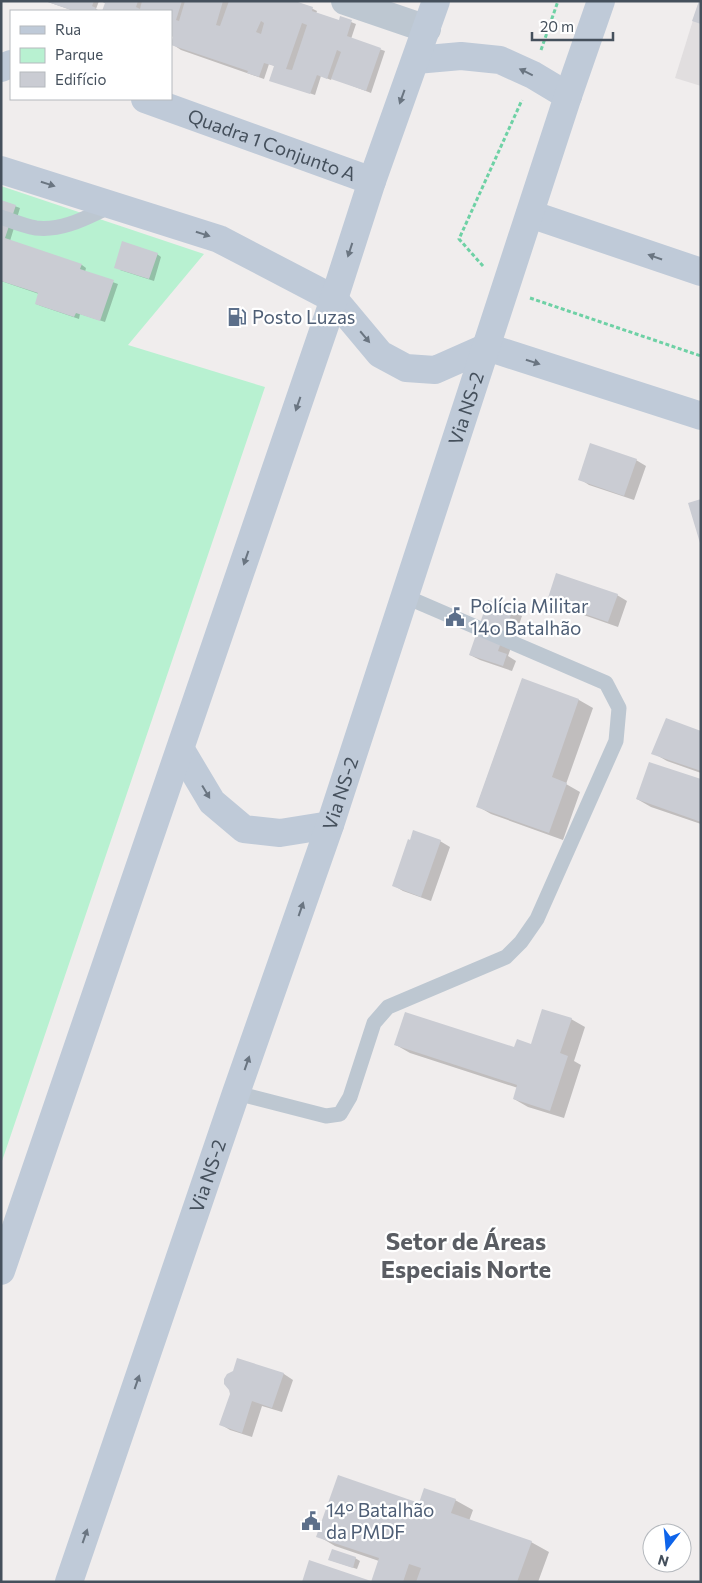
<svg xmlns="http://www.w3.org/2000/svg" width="702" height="1583" viewBox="0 0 702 1583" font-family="Commissioner,sans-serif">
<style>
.education{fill:#e1dedf}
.green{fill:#b8f1d1}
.shadow{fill:#0003}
.building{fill:#caccd3;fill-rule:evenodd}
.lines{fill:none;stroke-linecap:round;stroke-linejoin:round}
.path{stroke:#6ed1a5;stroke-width:3;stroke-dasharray:4 2.5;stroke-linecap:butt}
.lane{stroke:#bdc7d1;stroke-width:15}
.street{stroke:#bdc7d1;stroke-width:28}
.secondary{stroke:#bfcad8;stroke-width:28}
.oneway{fill:#6a7581}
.labels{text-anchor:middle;stroke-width:4.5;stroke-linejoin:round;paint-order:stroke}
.street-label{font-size:19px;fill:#45505c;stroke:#fff}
.service-label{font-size:19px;fill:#4e5e75;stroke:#fff;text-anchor:start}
.district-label{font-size:24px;font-weight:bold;fill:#5a5d63;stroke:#fff}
</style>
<rect width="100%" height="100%" fill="#f0eded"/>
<path class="education" d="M699,1H701V86L675,78Z"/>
<path class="green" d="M1,186L204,254L128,345L265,387L1,1164Z"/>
<path class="shadow" d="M45,1H99L96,9L100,11H74Z
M102,1H292L313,9L317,11L316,14L340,22H351L356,24L351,39L385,51L371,93L332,78L331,80L321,76L315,95L270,80L275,66L269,64L264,79L181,50L172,44L174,37L171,36V11H104L106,4Z
M1,201L20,208L10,241L82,265L86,268L85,272L118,284L105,322L80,314L79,319L41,306L36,304L39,294L1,281Z
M157,254L161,257L154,281L120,270Z
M636,460L646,466L634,500L589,485L580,479Z
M617,595L627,601L618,627L558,606L548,601Z
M513,610L522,616L508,656L516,661L512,671L480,660L470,655Z
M522,680L579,700L593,708L566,784L580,792L563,840L491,814L477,806Z
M701,731V773L667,761L653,753Z
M701,780V824L651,807L637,799Z
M440,841L450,847L431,901L403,891L393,885Z
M571,1019L585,1027L574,1061L581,1065L564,1118L528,1107L514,1099L518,1088L410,1053L396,1045L515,1049L532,1045Z
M238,1360L284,1374L293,1380L282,1412L262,1406L252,1437L230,1430L220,1424L231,1394L234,1372Z
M455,1500L473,1510L469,1521L531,1542L549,1552L538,1582H372L379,1561L335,1546L318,1536L420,1504Z
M355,1558L360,1561L357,1569L330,1560Z"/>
<path class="building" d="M45,1H94L92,6L96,8L95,11H74Z
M100,1H138L136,7L140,9L142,1H182L176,20L179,21L185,1H223L216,25L220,26L229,1H295L313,7L312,11L339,20L340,16L352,20L347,36L381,48L366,91L331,79L341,52L337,50L327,79L317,75L310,94L269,81L274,66L264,63L259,77L247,73L248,71L171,45L173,36H171V11H102L105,3ZM261,21L264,23L261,34L256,32ZM302,23L307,25L292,70L286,69Z
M699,1H701V24L692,21Z
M1,200L16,205L5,238L82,264L80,269L114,280L100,321L76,313L74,317L35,304L38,293L1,281Z
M122,241L158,253L149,279L114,268Z
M590,443L637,459L624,496L578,480Z
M701,499V543H700L688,503Z
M556,573L618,594L608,622L547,601Z
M488,600L513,609L498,651L507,654L503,666L469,655Z
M522,678L579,699L552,777L567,783L549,833L476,807Z
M666,718L701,731V771L651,754Z
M649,762L701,779V822L636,799Z
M413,830L441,840L421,897L392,886L408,839L410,840Z
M542,1009L572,1018L560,1053L568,1056L550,1111L513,1099L517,1085L394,1045L405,1012L514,1047L517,1039L531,1044Z
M237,1358L284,1373L272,1408L252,1401L242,1433L219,1425L230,1394L229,1390L224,1384V1379L227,1374L233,1371Z
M338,1475L419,1503L424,1488L456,1499L451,1513L532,1541L517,1582H416L421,1568L409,1564L403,1582H371L379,1558L316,1537Z
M332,1549L356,1557L353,1568L328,1560Z
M309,1560L371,1581V1582H302Z"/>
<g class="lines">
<path class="path" d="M541,50L558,1
M483,266L459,239L522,100
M530,298L701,356"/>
<path class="lane" d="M1,217C12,221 24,226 36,228C64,231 87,217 111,206
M236,1093L326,1116L340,1114L350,1097L374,1023L388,1007L506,957L521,942L537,919L616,741L619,708L606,683L404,596"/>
<path class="street" d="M345,1L427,29"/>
<g class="secondary">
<path d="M416,60L461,56L500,60L533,75L568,96"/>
<path d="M1,68L11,64"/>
<path id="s1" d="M145,99L372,181"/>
<path d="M1,170L219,239L334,299L380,354L406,368L435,370L487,347L701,416"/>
<path d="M530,214L701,272"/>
<path d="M181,750L212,802L244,829L280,833L330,825"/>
<path d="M1,1271L334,299L372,181L436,1"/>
<path id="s2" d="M69,1582L236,1093L330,825L568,96L601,1"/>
</g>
</g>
<defs><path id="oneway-solid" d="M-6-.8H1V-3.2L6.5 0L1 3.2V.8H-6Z" transform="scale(1.25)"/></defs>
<g class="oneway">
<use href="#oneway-solid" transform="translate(526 72) rotate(-154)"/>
<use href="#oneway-solid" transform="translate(402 97) rotate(110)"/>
<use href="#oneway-solid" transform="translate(48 184) rotate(18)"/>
<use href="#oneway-solid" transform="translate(203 234) rotate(18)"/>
<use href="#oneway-solid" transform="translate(350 250) rotate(108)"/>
<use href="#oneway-solid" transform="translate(655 257) rotate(-161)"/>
<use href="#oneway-solid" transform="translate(365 337) rotate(50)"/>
<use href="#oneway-solid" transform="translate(533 362) rotate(18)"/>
<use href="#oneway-solid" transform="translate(298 404) rotate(109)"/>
<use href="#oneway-solid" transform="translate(246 558) rotate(109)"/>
<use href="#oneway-solid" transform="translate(206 792) rotate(59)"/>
<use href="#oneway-solid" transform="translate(301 909) rotate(-71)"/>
<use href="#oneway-solid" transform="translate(247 1063) rotate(-71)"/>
<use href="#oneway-solid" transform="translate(137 1382) rotate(-71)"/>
<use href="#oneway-solid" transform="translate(85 1536) rotate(-71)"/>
</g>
<defs>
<g id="fuel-bare" transform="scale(1.5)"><path d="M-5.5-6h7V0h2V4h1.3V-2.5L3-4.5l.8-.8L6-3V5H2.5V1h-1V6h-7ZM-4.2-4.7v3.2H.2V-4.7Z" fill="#5c6f8a" stroke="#fff" stroke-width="2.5" paint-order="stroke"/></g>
<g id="civic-bare" transform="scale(1.5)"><path d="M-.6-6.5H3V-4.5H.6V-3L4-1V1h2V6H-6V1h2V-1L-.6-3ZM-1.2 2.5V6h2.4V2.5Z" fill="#5c6f8a" stroke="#fff" stroke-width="2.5" paint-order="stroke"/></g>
</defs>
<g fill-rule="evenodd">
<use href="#fuel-bare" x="237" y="317"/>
<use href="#civic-bare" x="455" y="617"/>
<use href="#civic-bare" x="311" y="1521"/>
</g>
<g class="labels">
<g class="street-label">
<text dy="7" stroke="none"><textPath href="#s1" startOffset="135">Quadra 1 Conjunto A</textPath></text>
<text dy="7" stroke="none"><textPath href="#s2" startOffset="1239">Via NS-2</textPath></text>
<text dy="7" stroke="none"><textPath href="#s2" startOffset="834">Via NS-2</textPath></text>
<text dy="7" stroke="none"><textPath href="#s2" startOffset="429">Via NS-2</textPath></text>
</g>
<g class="service-label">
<text x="252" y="324">Posto Luzas</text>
<text x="470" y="613">Polícia Militar<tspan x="470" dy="22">14o Batalhão</tspan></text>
<text x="326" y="1517">14º Batalhão<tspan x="326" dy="22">da PMDF</tspan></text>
</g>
<g class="district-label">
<text x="466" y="1250">Setor de Áreas<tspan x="466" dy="28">Especiais Norte</tspan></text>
</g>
</g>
<rect width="702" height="1583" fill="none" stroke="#45505c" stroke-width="5"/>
<rect x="10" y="10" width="162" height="90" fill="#ffffff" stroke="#b5b9be"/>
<rect x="20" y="26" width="25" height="8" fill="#bfcad8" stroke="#b5b9be"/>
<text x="55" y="35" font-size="15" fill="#45505c">Rua</text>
<rect x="20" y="48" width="25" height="15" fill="#b8f1d1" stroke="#b5b9be"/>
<text x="55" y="60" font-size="15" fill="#45505c">Parque</text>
<rect x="20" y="72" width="25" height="15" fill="#caccd3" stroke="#b5b9be"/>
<text x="55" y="85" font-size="15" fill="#45505c">Edifício</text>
<g transform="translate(667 1548) rotate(196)"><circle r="24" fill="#ffffff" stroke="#b5b9be"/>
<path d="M0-4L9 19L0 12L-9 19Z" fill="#0e64ea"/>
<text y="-8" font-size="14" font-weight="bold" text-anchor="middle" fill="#45505c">N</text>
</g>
<path d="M532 32v8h81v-8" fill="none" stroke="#45505c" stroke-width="2.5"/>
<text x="540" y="32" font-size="15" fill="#45505c" stroke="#ffffff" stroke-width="4" paint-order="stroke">20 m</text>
</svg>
